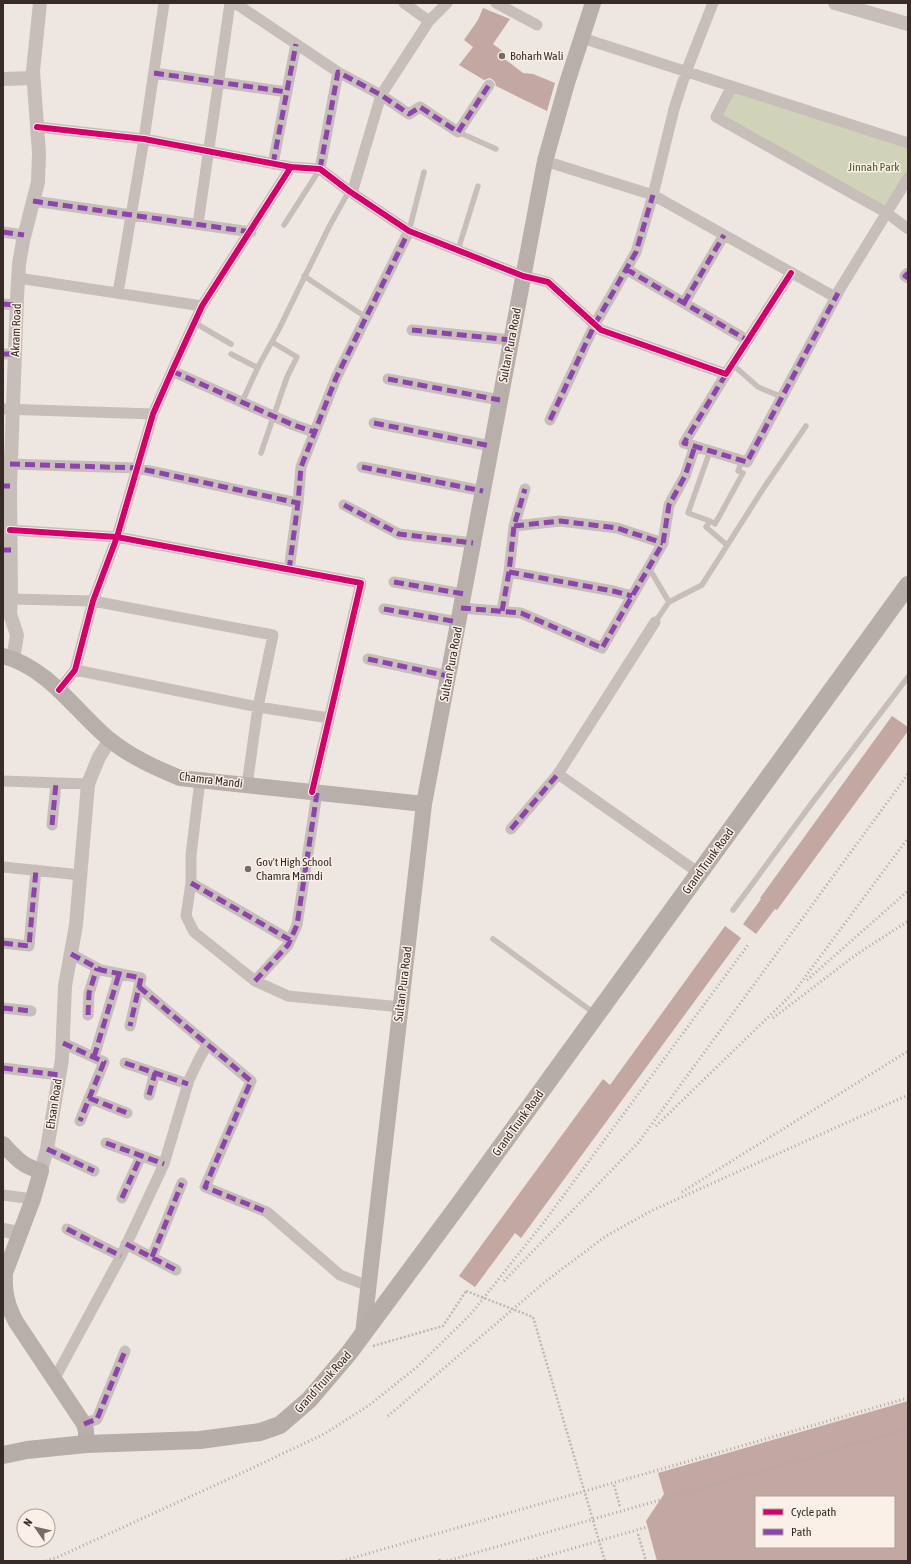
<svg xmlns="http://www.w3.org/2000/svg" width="911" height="1564" viewBox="0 0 911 1564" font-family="'Asap Condensed',sans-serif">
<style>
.green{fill:#d1d3b9}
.building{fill:#c3a7a1;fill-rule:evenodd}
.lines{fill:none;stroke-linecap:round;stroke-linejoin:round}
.path{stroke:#c0b7b2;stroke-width:2.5;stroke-dasharray:2 2;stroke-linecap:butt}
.service{stroke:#c7beba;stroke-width:5.5}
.minor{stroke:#c7beba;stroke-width:11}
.tertiary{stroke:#c7beba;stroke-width:14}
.secondary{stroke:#b8aeaa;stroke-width:16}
.primary{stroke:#b6ada9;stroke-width:18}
.rail{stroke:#aea7a4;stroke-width:3;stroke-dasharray:1 3;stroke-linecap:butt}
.path-bridge{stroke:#c0b7b2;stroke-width:2.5;stroke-dasharray:2 2;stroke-linecap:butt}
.quiet{stroke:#8e44ad;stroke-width:5;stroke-dasharray:10 5;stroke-linecap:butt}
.cycleway-casing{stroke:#fbf0e8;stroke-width:8}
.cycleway{stroke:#d6006c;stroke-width:6}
.poi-dot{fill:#786c68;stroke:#fbf0e8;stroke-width:1.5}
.labels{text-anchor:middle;stroke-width:3;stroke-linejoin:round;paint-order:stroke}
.poi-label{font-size:12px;fill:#382b27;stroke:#fbf0e8;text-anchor:start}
.park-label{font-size:12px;fill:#4c5929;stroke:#fbf0e8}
.street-label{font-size:12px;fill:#382b27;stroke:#fbf0e8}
</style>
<rect width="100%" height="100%" fill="#eee6e1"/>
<path class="green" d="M732,86L908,143V178L887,213L716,117Z"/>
<path class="building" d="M483,8L510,19L493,44L505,53L502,57L523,73L533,74L555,83L547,111L496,86L495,82L492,79L489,78L484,80L459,65L473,47L464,40L478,20Z
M892,716L908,727V731L777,910L775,909L756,934L743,924L761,899L760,898Z
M725,926L741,938L521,1238L515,1233L475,1287L459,1276L603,1079L610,1085Z
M908,1401V1561H657L646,1521L664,1494L658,1473ZM756,1497H894V1547H756Z"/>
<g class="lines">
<path class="path" d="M373,1346L443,1326L466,1291
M614,1485L620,1507
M638,1534L646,1561
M439,1559L440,1561"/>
<path class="service" d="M458,132L496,149
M284,225L320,169
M409,231L424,172
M458,250L478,186
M304,276L367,318
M195,323L231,344
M231,354L258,368
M732,364L758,387L782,397
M242,402L259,365L279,329L330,225L349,191
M710,451L688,513L710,521L706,527L727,545
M261,453L287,377L297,357L272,342
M710,521L715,524L743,473L738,471L742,461
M649,568L669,602L655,622
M669,602L702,585L763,489L806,426
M733,910L812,803L908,677
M493,939L594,1013"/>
<path class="minor" d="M235,3L338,72L381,95L409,114L420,107L458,132L489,85
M404,3L429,21
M496,3L537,25
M582,38L908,143
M154,73L287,92
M732,86L716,117L887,213L908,229
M37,127L144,139L291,167L202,306L172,371L153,414L117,537L93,601L75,670L59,690
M545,161L653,195L835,297L908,178
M273,164L296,44
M291,167L320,169L349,191L409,231L523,276L548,282L601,330L726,374L791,273
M320,169L338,72
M352,193L381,95L429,21L447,3
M33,201L251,232
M198,224L230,3
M3,232L24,235
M626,269L747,340
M908,273L905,276L908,278
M18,278L202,306
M118,293L144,139L164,3
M684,303L724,235
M3,304L17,305
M412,330L511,340
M3,354H15
M172,371L291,424L314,432
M726,374L684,443L747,462L838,293
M388,379L500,400
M3,409L153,414
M550,420L595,324L636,252L653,195L674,109L686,72L713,3
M374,423L491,446
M10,464L137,468L298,503
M362,467L483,491
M344,505L399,534L473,543
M514,526L560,521L617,528L663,543
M10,530L117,537L361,583L312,792
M289,570L298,503L301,467L336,378L409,231
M509,572L613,591L632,596
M394,582L464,594
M11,599L93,601L273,635L258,707L247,785
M461,608L521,613L602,648L663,543L669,505L685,476L695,446
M384,609L458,622
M502,611L509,572L514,526L525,489
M368,659L448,676
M75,670L258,707L329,718
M558,774L699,873
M200,780L191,855V883L186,916L194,932L255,981L288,996L401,1007
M3,781L88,784
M52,825L56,783
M511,829L558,774L655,622
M3,867L81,875
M191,883L290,940
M3,943L29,946L36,870
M71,954L101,970L141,978L130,1026
M255,981L288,945L297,925L317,793
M139,987L251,1081L205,1187L267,1212L340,1275L368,1286
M3,1008L31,1011
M88,1015L89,993L97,968
M63,1043L104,1062L80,1121
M94,1057L119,974
M125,1063L188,1084
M3,1068L59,1075
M149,1095L155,1073
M89,1098L127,1113
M106,1143L164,1164
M47,1149L94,1171
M3,1195L33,1199
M122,1198L141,1156
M67,1229L121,1256
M126,1244L176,1270
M152,1257L182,1183
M55,1378L121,1256L164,1164L189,1080L199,1059L207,1045
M84,1424L97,1419L125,1351"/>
<path class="tertiary" d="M835,3L908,24
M3,79L33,78
M13,659L17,635L10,614L11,599L10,486L17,298L19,264L23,241L38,182L39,153L33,71L40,3
M41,1171L47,1149L62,1059L65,986L76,925L88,784L99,757L110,740
M3,1230L19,1233"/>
<path class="secondary" d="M3,656C49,668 75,711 110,740C131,757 156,768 180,778L424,804
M3,1144C16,1158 22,1166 41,1171L33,1199L5,1273C4,1292 7,1305 16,1322L84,1424L86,1431V1444
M363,1334L424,804L545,161L567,83L593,3"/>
<path class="primary" d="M3,1455L27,1450L86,1444L200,1440L260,1432L280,1425L309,1400L349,1353L460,1203L908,585"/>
<path class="rail" d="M807,980L908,891
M773,1018L857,954L908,921
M656,1126L794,992L908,838
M682,1192L908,1051
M504,1281L638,1143L908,774
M388,1416L546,1281L606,1236L653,1210L908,1095
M46,1561L58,1557L244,1472L324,1434L368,1406L417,1367L470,1315L544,1222L748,945
M342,1561L908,1398
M447,1561L908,1429
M529,1561L647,1527"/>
<path class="path-bridge" d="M466,1291L533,1317L605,1561"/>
<path class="quiet" d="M154,73L287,92
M273,164L296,44
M320,169L338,72L381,95L409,114L420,107L458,132L489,85
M33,201L251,232
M3,232L24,235
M626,269L747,340
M908,273L905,276L908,278
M684,303L724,235
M3,304L17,305
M412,330L511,340
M3,354H15
M172,371L291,424L314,432
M726,374L684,443L747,462L838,293
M388,379L500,400
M550,420L595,324L636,252L653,195
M374,423L491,446
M10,464L137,468L298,503
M362,467L483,491
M3,486H10
M344,505L399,534L473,543
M514,526L560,521L617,528L663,543
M3,550H11
M289,570L298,503L301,467L336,378L409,231
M509,572L613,591L632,596
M394,582L464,594
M461,608L521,613L602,648L663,543L669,505L685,476L695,446
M384,609L458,622
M502,611L509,572L514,526L525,489
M368,659L448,676
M52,825L56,783
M511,829L558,774
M191,883L290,940
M3,943L29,946L36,870
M71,954L101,970L141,978L130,1026
M255,981L288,945L297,925L317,793
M139,987L251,1081L205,1187L267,1212
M3,1008L31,1011
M88,1015L89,993L97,968
M63,1043L104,1062L80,1121
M94,1057L119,974
M125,1063L188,1084
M3,1068L59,1075
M149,1095L155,1073
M89,1098L127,1113
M106,1143L164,1164
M47,1149L94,1171
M122,1198L141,1156
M67,1229L121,1256
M126,1244L176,1270
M152,1257L182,1183
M84,1424L97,1419L125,1351"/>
<g class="cycleway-casing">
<path id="cycleway" d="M37,127L144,139L291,167L202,306L172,371L153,414L117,537L93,601L75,670L59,690
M291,167L320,169L349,191L409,231L523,276L548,282L601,330L726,374L791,273
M10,530L117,537L361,583L312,792"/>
</g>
<use href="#cycleway" class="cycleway"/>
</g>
<g class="poi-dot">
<circle cx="502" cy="56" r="4"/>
<circle cx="248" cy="869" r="4"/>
</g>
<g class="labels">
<g class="poi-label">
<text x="510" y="60">Boharh Wali</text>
<text x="256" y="866">Gov't High School<tspan x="256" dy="14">Chamra Mamdi</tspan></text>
</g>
<g class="park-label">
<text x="874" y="171">Jinnah Park</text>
</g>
<g class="street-label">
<text transform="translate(16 330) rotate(-88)" y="4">Akram Road</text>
<text transform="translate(510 345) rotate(-79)" y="4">Sultan Pura Road</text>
<text transform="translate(451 664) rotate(-79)" y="4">Sultan Pura Road</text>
<text transform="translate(211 780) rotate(7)" y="4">Chamra Mandi</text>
<text transform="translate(708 861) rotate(-54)" y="4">Grand Trunk Road</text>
<text transform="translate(403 984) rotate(-83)" y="4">Sultan Pura Road</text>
<text transform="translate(54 1104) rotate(-81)" y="4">Ehsan Road</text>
<text transform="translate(518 1123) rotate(-54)" y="4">Grand Trunk Road</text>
<text transform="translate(323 1382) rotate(-48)" y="4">Grand Trunk Road</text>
</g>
</g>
<rect width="911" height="1564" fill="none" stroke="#382b27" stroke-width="8"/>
<rect x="755" y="1496" width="140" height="52" fill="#fbf0e8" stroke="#ada19b"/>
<rect x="763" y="1509" width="20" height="6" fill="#d6006c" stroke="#ada19b"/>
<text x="791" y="1516" font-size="12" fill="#382b27">Cycle path</text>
<rect x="763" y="1529" width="20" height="6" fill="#8e44ad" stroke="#ada19b"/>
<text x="791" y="1536" font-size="12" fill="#382b27">Path</text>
<g transform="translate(36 1528) rotate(304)"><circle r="19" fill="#fbf0e8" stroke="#ada19b"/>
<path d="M0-3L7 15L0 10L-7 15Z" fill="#786c68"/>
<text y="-6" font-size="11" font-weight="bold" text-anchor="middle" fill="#382b27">N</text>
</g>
</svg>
